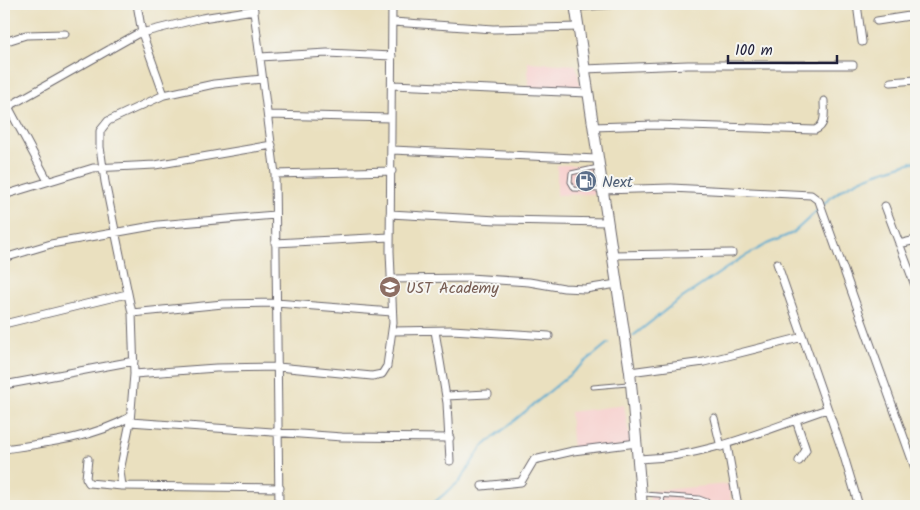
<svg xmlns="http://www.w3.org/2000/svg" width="920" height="510" viewBox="0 0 920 510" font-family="Kalam,sans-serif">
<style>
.built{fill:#f7d0ce}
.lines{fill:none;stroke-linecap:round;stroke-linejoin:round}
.stream{stroke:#54a8d0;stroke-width:2}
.service-casing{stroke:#686469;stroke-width:5}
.minor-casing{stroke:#686469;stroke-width:9}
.secondary-casing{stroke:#686469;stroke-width:12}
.service{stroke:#fff;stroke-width:3}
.minor{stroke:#fff;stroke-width:7}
.secondary{stroke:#fff;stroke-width:10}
.labels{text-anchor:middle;stroke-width:4;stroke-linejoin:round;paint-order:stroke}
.service-label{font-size:16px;fill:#4e5e75;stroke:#f6f6f2;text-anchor:start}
.education-label{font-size:16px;fill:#785e54;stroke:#f6f6f2;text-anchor:start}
</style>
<rect width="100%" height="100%" fill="#f6f6f2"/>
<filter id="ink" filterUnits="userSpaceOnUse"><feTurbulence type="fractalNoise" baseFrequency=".02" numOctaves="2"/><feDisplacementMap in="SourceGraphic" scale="10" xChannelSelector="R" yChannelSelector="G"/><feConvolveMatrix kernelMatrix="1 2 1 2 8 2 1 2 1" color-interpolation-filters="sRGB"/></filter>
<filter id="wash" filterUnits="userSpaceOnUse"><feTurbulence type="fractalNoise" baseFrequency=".0096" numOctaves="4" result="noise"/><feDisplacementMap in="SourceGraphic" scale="20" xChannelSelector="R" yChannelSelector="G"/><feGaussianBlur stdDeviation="1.12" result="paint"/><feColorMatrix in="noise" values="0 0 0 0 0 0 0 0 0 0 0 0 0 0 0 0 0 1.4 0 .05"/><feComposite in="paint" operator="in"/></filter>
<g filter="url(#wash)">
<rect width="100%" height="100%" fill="#eae0bf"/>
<path class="built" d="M528,62L576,65L581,90H528Z
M557,165H589L595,194L557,195Z
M624,405L631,446L573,454L570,412Z
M729,484L732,506H650L649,491Z"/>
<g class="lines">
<path class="stream" d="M823,205C846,180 885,170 916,161
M633,336L672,305L740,259L767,244L793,233L820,208
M430,506L460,481L481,448L608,343"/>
</g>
</g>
<g filter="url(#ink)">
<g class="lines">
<g class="service-casing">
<path id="service" d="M598,167L571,173L570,182L574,189L600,190
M593,387L628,384
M644,494L699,498L707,501L709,506
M662,496L663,506"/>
</g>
<g class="minor-casing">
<path id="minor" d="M137,4L142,33L164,95
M253,4L275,174L279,506
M857,4L862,42
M576,7L619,4
M877,21L916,15
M393,22L493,29L580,27
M4,42L26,35L65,34
M260,57L327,53L392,56
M584,69L688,65H853
M891,82L916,80
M392,85L588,93
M4,99L48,181
M4,109L137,34L202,18L254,10
M269,115L391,118
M593,127L655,125L815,130C827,125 824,112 824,101
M392,150L597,159
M275,174L392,171
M602,190L671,188L811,195L819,201L916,471
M4,195L93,168L155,165L272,145
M885,206L916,288
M390,214L497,220L607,222
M275,243L390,237
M899,244L916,240
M612,255L732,253
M4,258L51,244L158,225L275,215
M777,263L843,453L859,506
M391,279L469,278L529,282L564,288L585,289L617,284
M132,313L223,304L276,303L392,312
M4,324L127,294
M393,331L452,330L549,336
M435,331L447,403L450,461
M630,372L704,362L803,337
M134,374L216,368L278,367L372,376L382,374L387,366L393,323L390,251L392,4
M4,385L134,361
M446,396L488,394
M714,418L721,447
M796,420L806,450L799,461
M130,422L342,437L450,438
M727,445L738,506
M4,449C46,443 93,438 130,417
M88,459L86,478L89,483L122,486L280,488
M639,459C707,457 764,430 827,409
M122,486L120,471L130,422L134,374L132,313L105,182L100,147V131L108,121L164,95L214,84L262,79
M482,486L521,482L534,460L573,451L637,443"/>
</g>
<g class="secondary-casing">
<path id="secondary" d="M575,4L630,372L642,506"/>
</g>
<use href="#service" class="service"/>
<use href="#minor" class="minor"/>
<use href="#secondary" class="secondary"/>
</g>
</g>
<defs>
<g id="fuel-disc" transform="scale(1.125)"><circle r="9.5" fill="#5c6f8a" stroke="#f6f6f2"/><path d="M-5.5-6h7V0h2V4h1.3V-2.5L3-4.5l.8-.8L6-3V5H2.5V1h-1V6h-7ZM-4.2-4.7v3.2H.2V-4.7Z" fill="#fff"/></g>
<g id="school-disc" transform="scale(1.125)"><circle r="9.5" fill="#8d6e63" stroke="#f6f6f2"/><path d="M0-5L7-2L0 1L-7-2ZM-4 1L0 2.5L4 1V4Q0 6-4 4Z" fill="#fff"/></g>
</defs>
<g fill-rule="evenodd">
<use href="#fuel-disc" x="586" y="181"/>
<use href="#school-disc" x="390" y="287"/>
</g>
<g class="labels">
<g class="service-label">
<text x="602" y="187">Next</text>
</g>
<g class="education-label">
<text x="406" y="293">UST Academy</text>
</g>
</g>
<rect width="920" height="510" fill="none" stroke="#f6f6f2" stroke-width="20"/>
<path d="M728 55v8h109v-8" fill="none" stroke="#22223b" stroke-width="2.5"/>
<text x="735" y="55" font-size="15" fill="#22223b" stroke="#f6f6f2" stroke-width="4" paint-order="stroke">100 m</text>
</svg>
